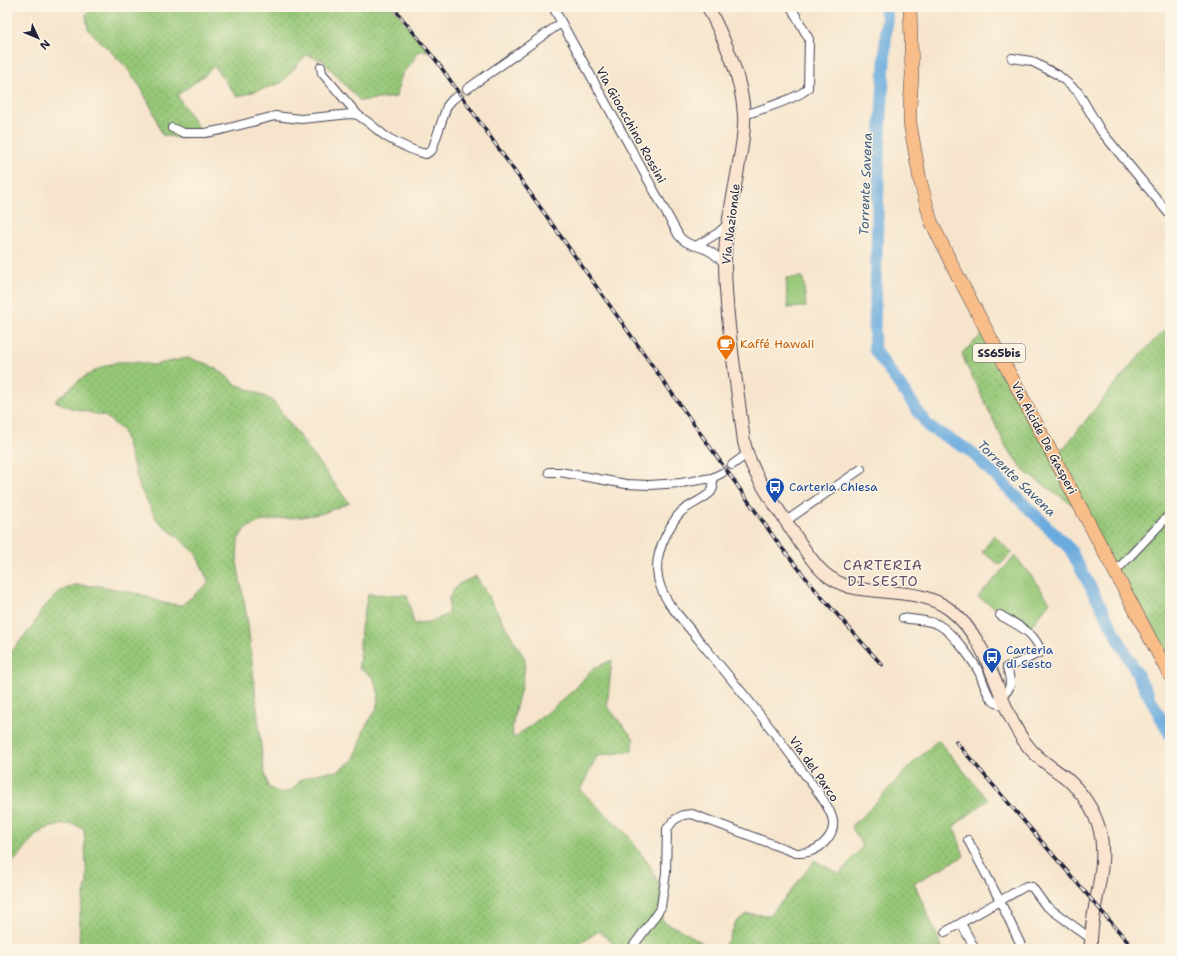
<svg xmlns="http://www.w3.org/2000/svg" width="1177" height="956" viewBox="0 0 1177 956" font-family="'Shantell Sans',sans-serif">
<style>
.grass{fill:url(#grass-dots);stroke:#5c7459}
.park{fill:url(#park-tufts);stroke:#5c7459}
.garden{fill:#96c777;stroke:#5c7459}
.lines{fill:none;stroke-linecap:round;stroke-linejoin:round}
.river{stroke:#6babde;stroke-width:12}
.street-tunnel{stroke:#ccbeaf;stroke-width:8;stroke-dasharray:8 4;stroke-linecap:butt}
.street-casing{stroke:#423f51;stroke-width:10}
.secondary-casing{stroke:#423f51;stroke-width:14}
.primary-casing{stroke:#423f51;stroke-width:14}
.street{stroke:#fff;stroke-width:8}
.secondary{stroke:#fce5d0;stroke-width:12}
.primary{stroke:#f8bd89;stroke-width:13}
.rail-casing{stroke:#22223b;stroke-width:3.5}
.rail{stroke:#fcf5e5;stroke-width:2;stroke-dasharray:6;stroke-linecap:butt}
.labels{text-anchor:middle;stroke-width:3;stroke-linejoin:round;paint-order:stroke}
.shield{fill:#fcf5e5;stroke:#63616e;stroke-width:1}
.shield-label{font-size:11px;font-weight:bold;fill:#22223b}
.street-label{font-size:12px;fill:#22223b;stroke:#fcf5e5}
.food-label{font-size:12px;fill:#c56008;stroke:#fcf5e5;text-anchor:start}
.transit-label{font-size:12px;fill:#164399;stroke:#fcf5e5;text-anchor:start}
.water-label{font-size:13px;font-style:italic;fill:#3f597c;stroke:#fcf5e5}
.quarter-label{font-size:14px;letter-spacing:1px;fill:#604d68;stroke:#fcf5e5}
</style>
<defs>
<pattern id="grass-dots" width="8" height="8" patternUnits="userSpaceOnUse"><rect width="8" height="8" fill="#96c777"/><path d="M2 2h.1M6 6h.1" fill="none" stroke="#7aa163" stroke-width="1.8" stroke-linecap="round"/></pattern>
<pattern id="park-tufts" width="24" height="20" patternUnits="userSpaceOnUse"><rect width="24" height="20" fill="#96c777"/><path d="M3 7l-1-3M5 7V3M7 7l1-3M15 17l-1-3M17 17v-4M19 17l1-3" fill="none" stroke="#7aa163"/></pattern>
</defs>
<rect width="100%" height="100%" fill="#fcf5e5"/>
<filter id="ink" filterUnits="userSpaceOnUse"><feTurbulence type="fractalNoise" baseFrequency=".025" numOctaves="2"/><feDisplacementMap in="SourceGraphic" scale="8" xChannelSelector="R" yChannelSelector="G"/><feConvolveMatrix kernelMatrix="1 2 1 2 8 2 1 2 1" color-interpolation-filters="sRGB"/></filter>
<filter id="wash" filterUnits="userSpaceOnUse"><feTurbulence type="fractalNoise" baseFrequency=".012" numOctaves="4" result="noise"/><feDisplacementMap in="SourceGraphic" scale="16" xChannelSelector="R" yChannelSelector="G"/><feGaussianBlur stdDeviation="0.9" result="paint"/><feColorMatrix in="noise" values="0 0 0 0 0 0 0 0 0 0 0 0 0 0 0 0 0 1.4 0 .05"/><feComposite in="paint" operator="in"/></filter>
<g filter="url(#wash)">
<rect width="100%" height="100%" fill="#f6e5cc"/>
<path class="grass" d="M94,7H392L429,51H418L413,61L402,74L396,97L360,101L322,60L306,55L281,83L237,97L214,66L205,75L177,95L200,131L180,138L162,135L154,113L141,88L127,68L88,29L86,14Z
M1170,325V679L1079,509L1025,472L1006,447L978,388L966,365L962,353L988,329L1055,450L1065,447C1098,405 1131,361 1170,325Z
M187,358L208,364L224,374L235,384L256,392L273,401L349,503L323,513L302,517L277,519L259,522L245,529L238,540L237,562L248,624L263,764L268,787L280,793L290,791L302,779L319,773L338,771L353,760L360,745L364,729L376,710L379,694L373,677L359,668L361,628L368,594L407,595L414,624L432,621L448,614L449,597L459,584L476,576L525,659C525,683 516,700 513,723C512,728 513,734 513,739L553,708L576,688L592,669L612,660L607,706L634,739L632,751L597,756L580,790L626,833L650,866L661,889L659,912L663,921L690,935L710,948L719,949H619L599,931L572,949H79L80,914L87,882L84,830C74,823 69,823 57,826C53,827 46,828 42,831C28,839 21,859 7,866V655L15,647L32,627L42,609L59,592L75,585L99,586L140,594L163,603L182,605L209,583L195,552L157,520L140,488L123,431L105,416L71,408L55,401L81,379L102,367L117,362H137L153,365Z
M938,740L988,800L954,826L964,856L914,883L943,949H721L729,939L736,922L747,914L769,915L786,897L815,860L839,874L863,846L851,826L864,815L908,768Z"/>
<path class="park" d="M994,535L1011,553L1000,565L982,552Z"/>
<path class="garden" d="M803,277L806,307L788,308L786,278Z
M1015,556L1032,577L1050,602L1029,629L978,597Z"/>
<g class="lines">
<path class="river" d="M883,7L887,15L879,162L874,349L929,427L970,451L1070,549L1170,735"/>
</g>
</g>
<g filter="url(#ink)">
<g class="lines">
<path class="street-tunnel" d="M456,97L467,89
M722,473L732,465"/>
<g class="street-casing">
<path id="street" d="M553,7L679,236C687,246 697,245 707,250C714,253 720,259 725,264
M1012,58L1031,61L1058,75L1078,92L1101,131L1170,215
M321,67L322,73L358,115
M467,89L561,23
M744,115C757,111 801,97 808,88L809,39L791,7
M172,128L184,133H205L221,130L275,116L301,119L351,114L358,115L362,118C370,123 377,130 385,136C397,143 412,151 426,154L432,150L447,106L452,100L456,97
M696,246L718,233L729,223
M732,465L747,454
M549,472H560L626,484L649,485L681,483L712,478L722,473
M786,521L861,469
M1115,572L1170,514
M1000,615C1018,626 1034,631 1041,652L1021,662L1007,667C1010,679 1014,689 1001,696
M903,618C913,620 931,620 939,625C953,633 973,660 980,674C983,682 986,692 991,699C995,704 999,705 1005,705
M968,840L1000,901L1021,945
M961,923L975,949
M945,932L1026,886L1032,887L1045,905L1090,938
M631,949L651,922L661,907L666,873L667,829L674,820L683,815L692,814L796,853C800,853 805,853 808,852C821,849 835,835 833,821C831,807 812,784 803,772C762,714 715,660 670,605C654,581 653,561 666,535C670,527 674,519 681,512C690,504 703,500 711,492L713,488L712,478"/>
</g>
<g class="secondary-casing">
<path id="secondary" d="M708,7C725,41 742,77 744,115C745,131 742,147 739,163C734,196 724,231 725,265C726,324 737,383 744,442C751,473 772,500 789,526C800,542 809,559 823,572C831,579 840,584 850,587C883,595 920,588 949,609C992,641 995,700 1024,741C1035,757 1050,766 1065,777C1081,791 1094,809 1100,831C1109,870 1089,910 1091,949"/>
</g>
<g class="primary-casing">
<path id="primary" d="M910,7L912,74L910,107V123L920,180L931,221L952,265L1170,676"/>
</g>
<use href="#street" class="street"/>
<use href="#secondary" class="secondary"/>
<use href="#primary" class="primary"/>
<g class="rail-casing">
<path id="rail" d="M393,7L438,63L778,543L818,593L882,665
M956,742L1134,949"/>
</g>
<use href="#rail" class="rail"/>
</g>
</g>
<defs>
<g id="cafe-pin" transform="scale(1)"><path d="M0 17L-7.5 6A9.5 9.5 0 1 1 7.5 6Z" fill="#e8710a" stroke="#fcf5e5"/><path d="M-5.5-4.5H6V0H3Q3 3.5 0 3.5H-2.5Q-5.5 3.5-5.5 0ZM3-3.2v2h1.7v-2ZM-6 4.5H4V6H-6Z" fill="#fff"/></g>
<g id="bus-pin" transform="scale(1)"><path d="M0 17L-7.5 6A9.5 9.5 0 1 1 7.5 6Z" fill="#1a4fb4" stroke="#fcf5e5"/><path d="M-5-6H5V4H4V6H2V4H-2V6H-4V4H-5ZM-3.5-4V0h7V-4ZM-3.5 1.2v1.5H-2V1.2ZM2 1.2v1.5H3.5V1.2Z" fill="#fff"/></g>
</defs>
<g fill-rule="evenodd">
<use href="#cafe-pin" x="726" y="344"/>
<use href="#bus-pin" x="775" y="487"/>
<use href="#bus-pin" x="992" y="657"/>
</g>
<g class="labels">
<rect class="shield" x="973" y="344" width="52" height="18" rx="3"/>
<g class="shield-label">
<text x="999" y="357">SS65bis</text>
</g>
<g class="street-label">
<text transform="translate(631 125) rotate(61)" y="4">Via Gioacchino Rossini</text>
<text transform="translate(731 224) rotate(-83)" y="4">Via Nazionale</text>
<text transform="translate(1044 438) rotate(62)" y="4">Via Alcide De Gasperi</text>
<text transform="translate(814 769) rotate(55)" y="4">Via del Parco</text>
</g>
<g class="food-label">
<text x="740" y="348">Kaffé Hawaii</text>
</g>
<g class="transit-label">
<text x="789" y="491">Carteria Chiesa</text>
<text x="1006" y="654">Carteria<tspan x="1006" dy="14">di Sesto</tspan></text>
</g>
<g class="water-label">
<text transform="translate(865 184) rotate(-88)" y="5">Torrente Savena</text>
<text transform="translate(1017 478) rotate(44)" y="5">Torrente Savena</text>
</g>
<g class="quarter-label">
<text x="883" y="570">CARTERIA<tspan x="883" dy="16">DI SESTO</tspan></text>
</g>
</g>
<rect width="1177" height="956" fill="none" stroke="#fcf5e5" stroke-width="24"/>
<g transform="translate(38 38) rotate(134)" stroke="#fcf5e5" stroke-width="3" paint-order="stroke">
<path d="M0-3L7 15L0 10L-7 15Z" fill="#22223b"/>
<text y="-6" font-size="11" font-weight="bold" text-anchor="middle" fill="#22223b">N</text>
</g>
</svg>
